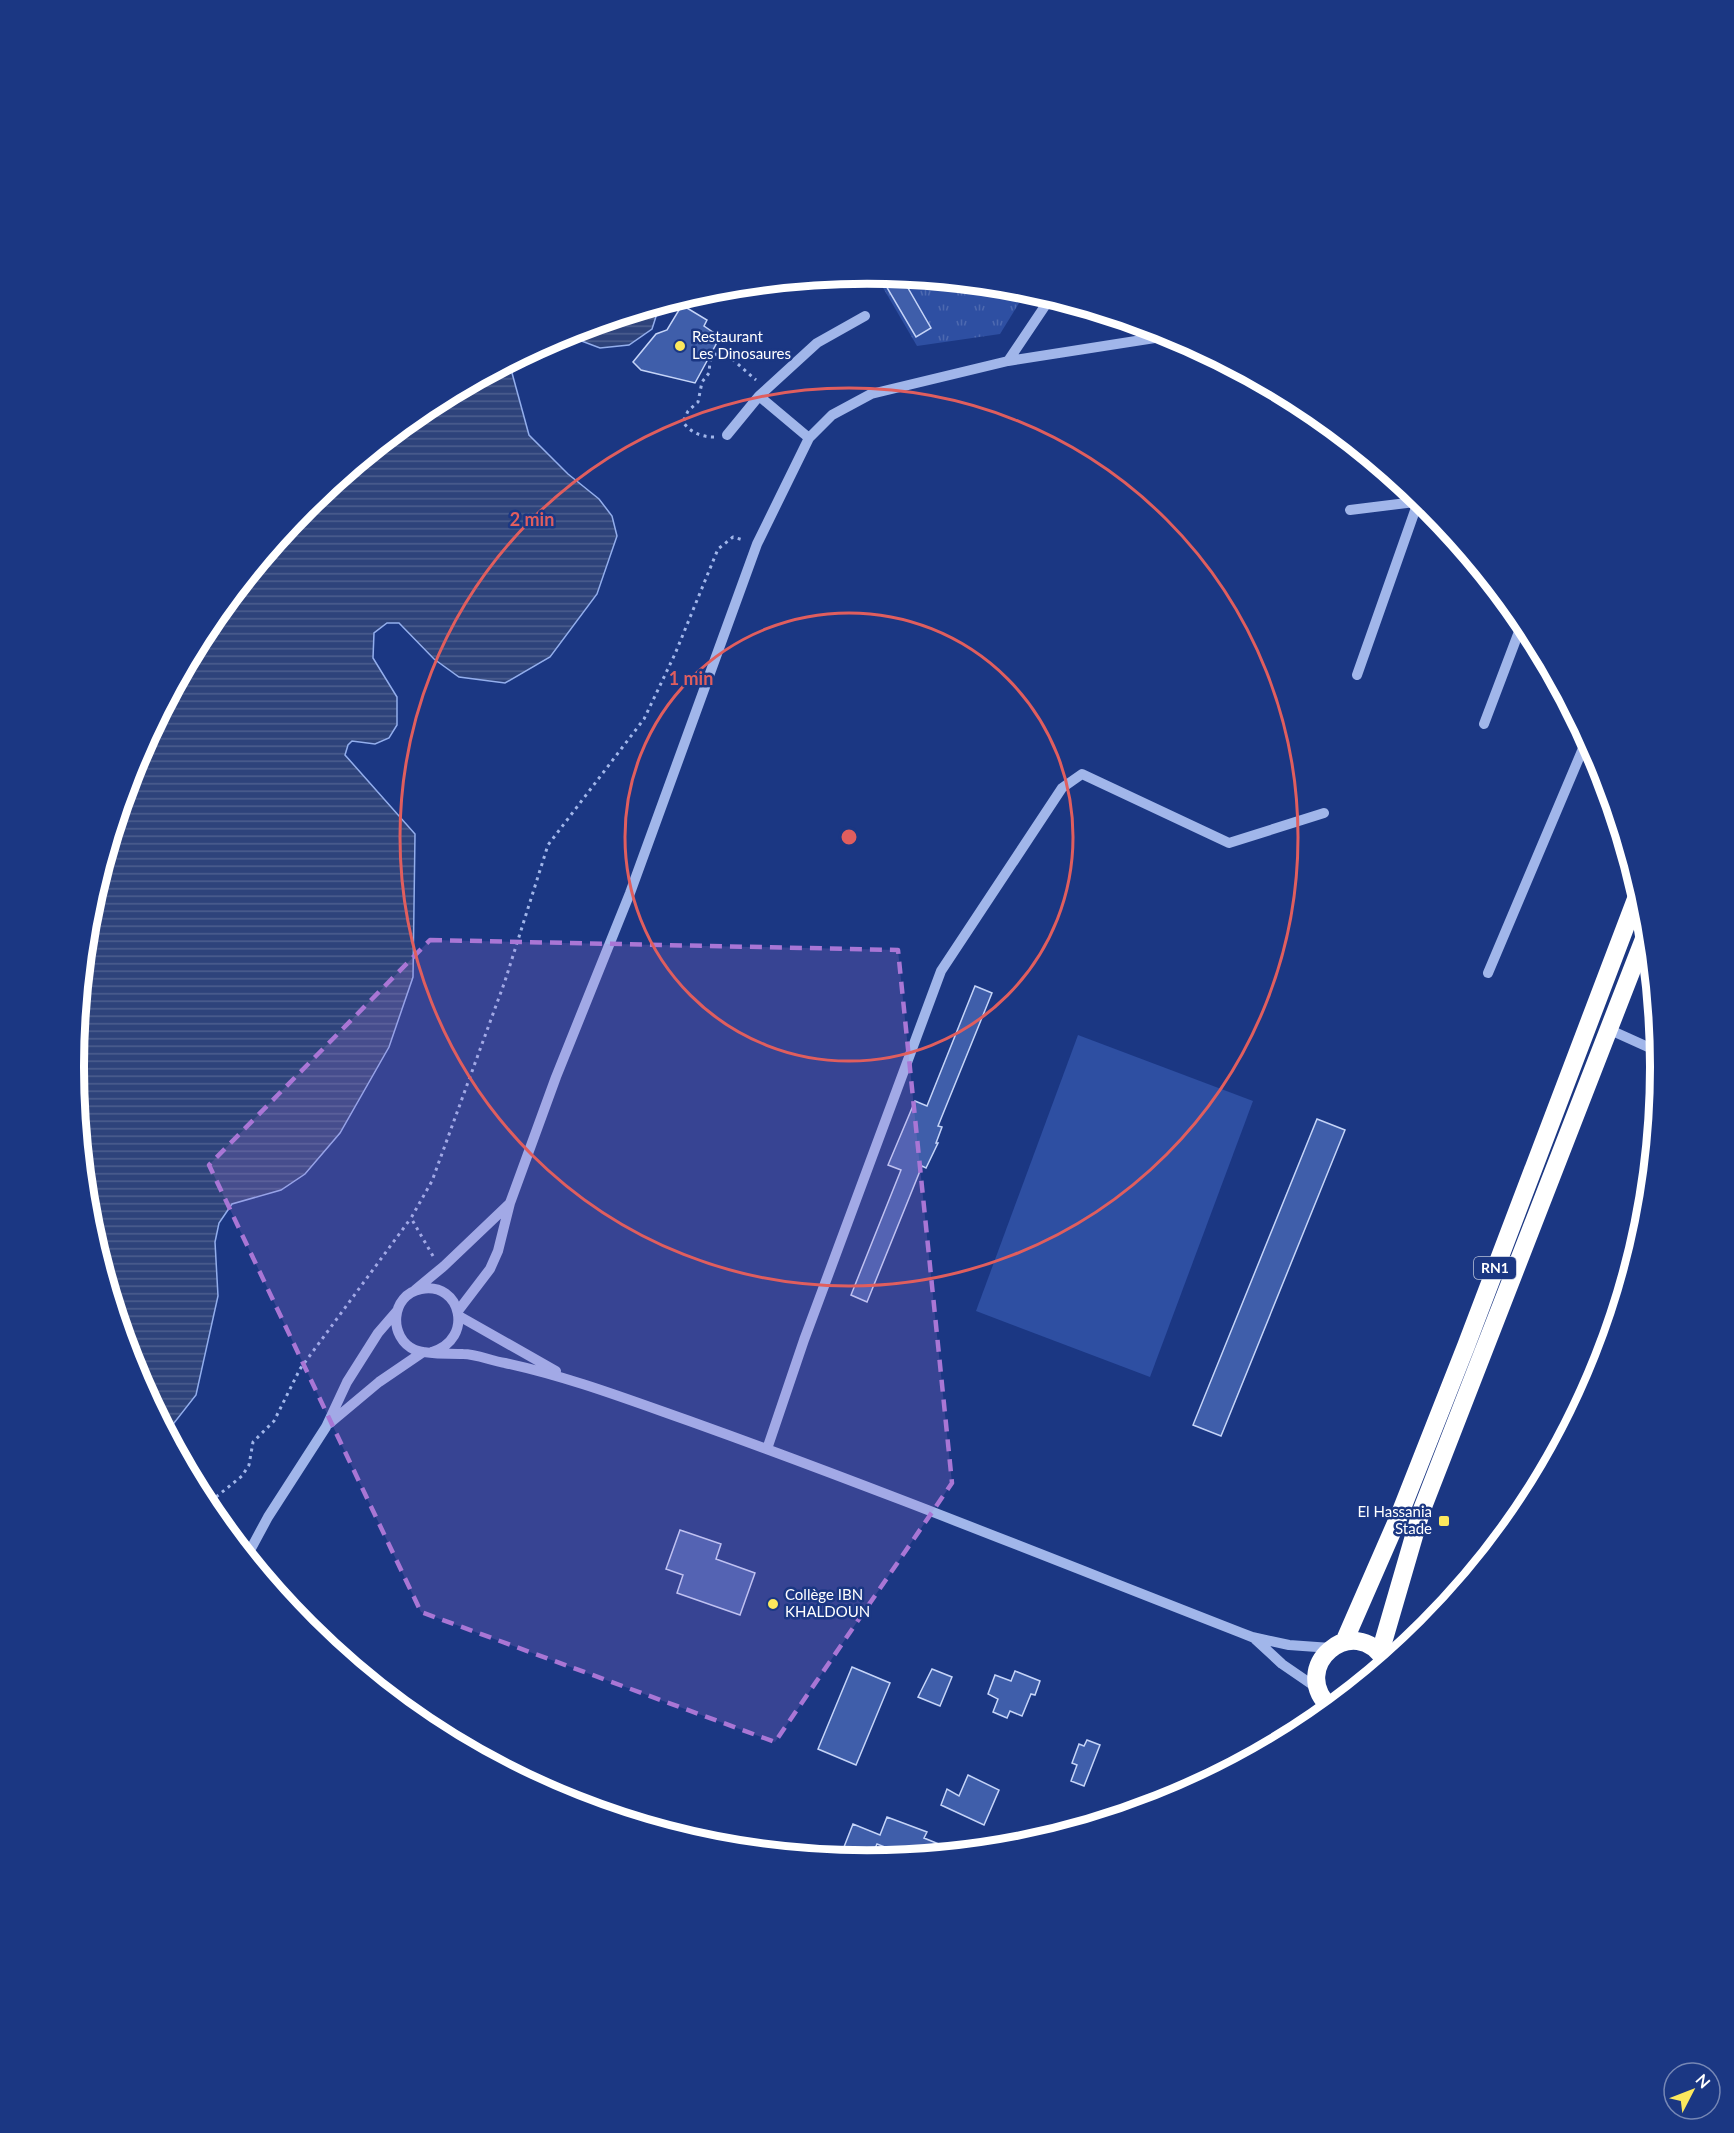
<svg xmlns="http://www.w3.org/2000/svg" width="1734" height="2133" viewBox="0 0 1734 2133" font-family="Lato,sans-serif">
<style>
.green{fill:#2e4fa2}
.park{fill:url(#park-tufts)}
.water{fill:url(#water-rules);stroke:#93aeed;stroke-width:1.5}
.building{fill:#3f5eaa;stroke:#c5d4f8;stroke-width:1.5}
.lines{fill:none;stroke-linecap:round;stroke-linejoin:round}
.path{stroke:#a1b6ea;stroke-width:3;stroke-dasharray:3 4.5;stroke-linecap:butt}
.minor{stroke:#a1b6ea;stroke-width:10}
.highway{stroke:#fff;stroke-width:18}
.marked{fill:#a976d5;fill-opacity:0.2;stroke:#a976d5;stroke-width:4.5;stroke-dasharray:12 8;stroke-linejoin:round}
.ring{fill:none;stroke:#e05e5e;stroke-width:3}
.poi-dot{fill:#fce85d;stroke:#1b3783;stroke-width:2}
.labels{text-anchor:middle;stroke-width:5;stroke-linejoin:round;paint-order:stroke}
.shield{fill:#1b3783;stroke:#bbc3da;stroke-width:1.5}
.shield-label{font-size:14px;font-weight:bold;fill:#fff}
.poi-label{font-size:15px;fill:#fff;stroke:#1b3783;text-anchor:start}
.rim{fill:none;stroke:#fff;stroke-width:8}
.centre{fill:#e05e5e;stroke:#1b3783;stroke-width:3}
.ring-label{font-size:18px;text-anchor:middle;font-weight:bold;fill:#e05e5e;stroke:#1b3783;stroke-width:5;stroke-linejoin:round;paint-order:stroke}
</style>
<defs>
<pattern id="park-tufts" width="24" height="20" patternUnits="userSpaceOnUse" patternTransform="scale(1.5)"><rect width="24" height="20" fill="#2e4fa2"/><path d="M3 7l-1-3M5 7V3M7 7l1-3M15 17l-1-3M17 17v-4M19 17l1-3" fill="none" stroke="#4d69b0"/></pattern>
<pattern id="water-rules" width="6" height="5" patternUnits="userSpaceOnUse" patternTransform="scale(1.5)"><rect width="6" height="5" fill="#2e437b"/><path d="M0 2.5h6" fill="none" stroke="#4d5f8f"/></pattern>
</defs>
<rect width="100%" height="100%" fill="#1b3783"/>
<path class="green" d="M1078,1035L1253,1101L1150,1377L976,1311Z"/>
<path class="park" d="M875,274L1022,288L1027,290L1000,334L917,346Z"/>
<path class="water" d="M660,304L652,329L629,345L600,348L563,334Z
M509,362L529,435L568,474L599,499L612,516L617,536L597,594L550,657L505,683L459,677L434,659L399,623H387L374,633L373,658L397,697V725L389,738L375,744L352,741L348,745L345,755L415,834L413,977L389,1047L340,1133L305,1174L281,1190L232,1204L219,1223L215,1242L218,1296L196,1395L167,1432L134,1370L89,1221L74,1066L89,911L134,763L207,625L306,505L426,407Z"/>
<path class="building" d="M879,274L901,276L931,328L916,337Z
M682,305L707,320L704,326L720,337L695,383L641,370L633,362L656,334L667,330Z
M975,986L992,993L938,1126L942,1127L936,1143H938L926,1168L922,1166L867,1302L851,1295L901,1170L888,1165L915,1101L927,1106Z
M1317,1119L1345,1130L1221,1436L1193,1425Z
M680,1530L721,1544L716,1559L755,1573L740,1615L677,1593L683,1575L666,1569Z
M852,1667L890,1683L856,1765L818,1749Z
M932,1669L952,1677L940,1706L918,1697Z
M1015,1671L1040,1681L1035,1695L1031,1694L1022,1716L1010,1711L1007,1718L993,1712L998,1699L988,1694L995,1675L1011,1681Z
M1087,1740L1100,1745L1084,1786L1071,1781L1077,1765L1072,1763L1079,1744L1084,1746Z
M968,1775L999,1790L984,1825L941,1805L947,1789L959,1796Z
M887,1817L927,1832L924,1838L956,1851L908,1856L877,1844L870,1860L840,1857L853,1824L880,1835Z"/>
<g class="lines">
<path class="path" d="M714,437C701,437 690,432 683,422L688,411L698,402L702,382L709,373L710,361L719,351H723L756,380
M433,1256L411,1218L432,1181L505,981L548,845L644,719L675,654L718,549L733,537L743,540
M211,1511L216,1497L242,1476L249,1465L253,1442L274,1421L300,1369L411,1218"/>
<path class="minor" d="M1008,361L1051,297
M759,396L817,343L865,316
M727,435L759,396L809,438
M1350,510L1423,501
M1357,675L1418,502
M1484,724L1523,621
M1488,973L1587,739
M1608,1029L1659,1052
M415,1290L444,1266L510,1203
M458,1311L490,1269L498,1251L510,1203L556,1077L630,893L757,544L809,438L832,415L871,394L1008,361L1174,335
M459,1316L556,1371
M432,1352C475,1339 461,1281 421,1289C390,1295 388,1338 415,1350C429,1355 449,1353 463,1354C477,1354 491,1361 505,1363C570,1377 632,1401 695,1423C882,1490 1067,1565 1252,1637L1289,1645L1331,1648
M330,1423L379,1382L423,1352
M767,1449L804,1340L941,971L1062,788L1082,774L1229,843L1324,813
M247,1556L268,1517L326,1427L347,1382L378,1333L397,1311
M1255,1639L1282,1664L1317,1688"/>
<path class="highway" d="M1344,1642L1399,1516L1466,1346L1639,891
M1380,1653L1421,1512L1647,931
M1331,1708C1286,1667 1355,1610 1385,1661"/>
</g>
<path class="marked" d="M430,940L898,950L952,1483L775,1742L421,1612L209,1165Z"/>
<g class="ring">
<circle cx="849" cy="837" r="224"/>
<circle cx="849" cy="837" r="449"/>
</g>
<g class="poi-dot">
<circle cx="680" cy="346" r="6"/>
<rect x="1438" y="1515" width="12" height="12" rx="3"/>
<circle cx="773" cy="1604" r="6"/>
</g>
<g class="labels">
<rect class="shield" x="1474" y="1257" width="42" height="22" rx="4.5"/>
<g class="shield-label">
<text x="1495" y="1273">RN1</text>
</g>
<g class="poi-label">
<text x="692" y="342">Restaurant<tspan x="692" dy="17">Les Dinosaures</tspan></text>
<text x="1432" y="1517" text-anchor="end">El Hassania<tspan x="1432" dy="17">Stade</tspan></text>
<text x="785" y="1600">Collège IBN<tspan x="785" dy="17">KHALDOUN</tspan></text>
</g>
</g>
<path d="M0 0H1734V2133H0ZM84 1067a783 783 0 1 1 1566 0a783 783 0 1 1-1566 0Z" fill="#1b3783" fill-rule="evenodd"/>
<path class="rim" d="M84 1067a783 783 0 1 1 1566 0a783 783 0 1 1-1566 0Z"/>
<circle cx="849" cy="837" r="9" class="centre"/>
<g class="ring-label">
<text x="532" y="526">2 min</text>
<text x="691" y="685">1 min</text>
</g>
<g transform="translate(1692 2091) rotate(48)"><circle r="28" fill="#1b3783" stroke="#7687b5" stroke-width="1.5"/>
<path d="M0-4.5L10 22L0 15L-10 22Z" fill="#fce85d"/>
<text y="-9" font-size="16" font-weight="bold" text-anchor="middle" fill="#ffffff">N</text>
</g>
</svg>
